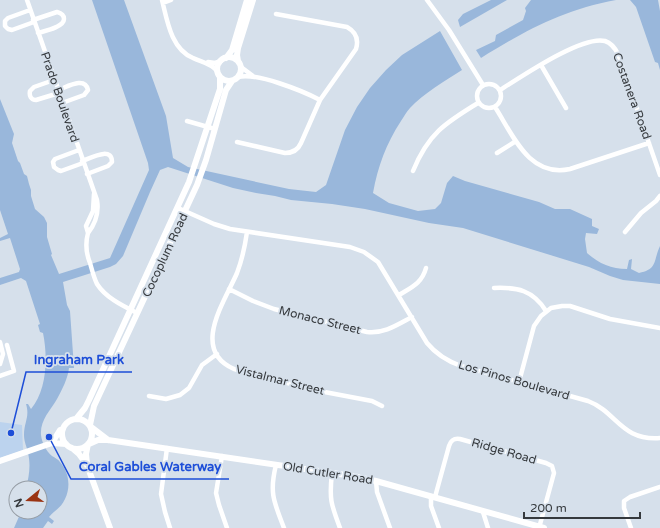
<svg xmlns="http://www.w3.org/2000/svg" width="660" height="528" viewBox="0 0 660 528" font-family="'Varela Round',sans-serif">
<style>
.green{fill:#bcd3ee}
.water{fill:#99b7db}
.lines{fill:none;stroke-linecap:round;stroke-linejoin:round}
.street{stroke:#fff;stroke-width:4.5}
.secondary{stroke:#fff;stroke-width:6}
.labels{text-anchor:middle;stroke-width:3.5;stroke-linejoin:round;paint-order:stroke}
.street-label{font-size:12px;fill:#35393d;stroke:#d6e0eb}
.leader{fill:none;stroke:#1d4ed8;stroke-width:1.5}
.callout-dot{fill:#1d4ed8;stroke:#d6e0eb;stroke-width:1.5}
.callout-label{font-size:13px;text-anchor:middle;font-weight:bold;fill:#1d4ed8;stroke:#d6e0eb;stroke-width:3.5;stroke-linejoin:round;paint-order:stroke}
</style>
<rect width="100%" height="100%" fill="#d6e0eb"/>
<path class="green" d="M0,422L22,425L23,450L0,458Z"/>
<path class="water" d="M92,0H124L166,116L173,158L188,167L289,189L316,192L326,185L345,130L357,107L370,88L386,70L402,55L440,31L462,70C446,80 423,94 410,108C406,112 404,117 401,121C386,144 378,166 373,193L389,203L418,211L435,209L441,203L447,183L453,176L465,181L539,202L555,209H570L592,219V226L599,229L597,234L586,233L585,239L587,253C598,263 611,269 627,269L629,260L632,259L631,269L639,273C658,269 653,261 660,246V284L623,280L610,276L589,267L463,228L429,223L365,209L332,204L291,200L275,196L256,193L233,188L168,167L160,170L150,192L123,256L116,264L110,267L63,282L67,305L70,311L74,368H69C68,378 62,390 57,399C50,411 40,420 41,435C42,443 46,451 52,456C55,458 58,459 60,462C69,472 71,487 65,499C61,508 55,510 49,517L54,521L52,524L48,521L43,528H14L21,512H40V488H26C29,477 31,465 28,453C27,447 24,442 24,435C24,422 30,417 26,404H28L31,409C47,390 48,357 43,333L40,332L38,325L40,324L26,281L21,278L0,285V278L19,272L20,269L10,238L0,241V238L8,234L0,210V99L14,134L12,143L18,161L20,163L24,174L27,176L29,184L31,190V196L35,209L44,217L47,223V237L52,254L51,255L59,274L110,258L149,170L148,163Z
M491,0H507L460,27L458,20L463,14Z
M531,0H616C563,10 526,30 481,58L476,50L495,41L496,35L523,20L526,11L525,8Z
M630,0H658L660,11V70L658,63L655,62L636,7Z"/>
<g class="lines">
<path class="street" d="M27,0L97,200C99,212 96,223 88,233L86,226L93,211L94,194
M162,0C167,20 171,49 193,58C201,62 211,63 217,71
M427,0L449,30L483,85
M163,3L171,0
M30,10L8,18L5,21V26L8,29L12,30L34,22
M33,20L57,12C61,13 64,15 64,19C64,27 45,31 38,33
M208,62L215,63L221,61
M541,65L566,108
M241,67L253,76
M238,77C256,72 303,91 320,100
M54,80L34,87L30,91C29,96 31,100 36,100L59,93
M477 96a12 12 0 1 1 24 0a12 12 0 1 1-24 0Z
M58,90C67,87 85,76 88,90L84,95L62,103
M500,90C521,77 582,35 605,41C611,43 615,48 618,54L660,175
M495,107C513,135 529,178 570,169L649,143
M187,121L215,129
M237,142L285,153C292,153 298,150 301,143L320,100L356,49C359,39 356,32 347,27L276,14
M79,150L55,159L53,162L54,167L58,170L61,171L83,163
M497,153L516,141
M82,161C91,158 112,146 112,162L108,166L87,174
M413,171C428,134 445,123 478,103
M178,208L214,224L230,229L350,247L364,252L378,262L427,343C436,354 447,361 461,366L588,401C617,412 621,441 660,438
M247,232C245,246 242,260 237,273C225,301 190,350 234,369L314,390L372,401L382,406
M625,232L641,213L656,201L660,196
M88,233C85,244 86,253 90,263C92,270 94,278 97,284C106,298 123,306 137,313
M494,288C517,287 533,290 546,311
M229,289L253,301L274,309L367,332C384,334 397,325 412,317
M399,295C412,287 422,283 426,268
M0,342L3,354L0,364
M0,376L14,371L7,345
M519,382L534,326L541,316L551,308L562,306H570L610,319L660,328
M149,396L166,399L180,395L189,388L202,365L217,354
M167,448L161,494L165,512L170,528
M222,456L216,493L219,505L227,528
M276,465C269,493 274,502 284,528
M332,473C329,499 331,504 340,528
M376,481L377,492L390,528
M431,496V506L439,528
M435,497L449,446C451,440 454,438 460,439L546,463L552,466L554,473L539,528
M483,512L488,528
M631,528L624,508V501L630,497L660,487"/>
<path class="secondary" d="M217 69a12 12 0 1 1 24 0a12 12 0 1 1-24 0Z
M226,58L232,50L247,0
M238,61L237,55L238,48L253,0
M62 434a15 15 0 1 1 30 0a15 15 0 1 1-30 0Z
M76,419L85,408L89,400L189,182L220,89V77
M90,425L94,406L197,185L206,160L226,90L232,81
M91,427L108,440
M52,443L60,430L63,429
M89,444L98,440H108L353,476L376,481L544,528
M72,448L79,454L87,465L110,528
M0,461L52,443L66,444
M87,464L86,454L88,444"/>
</g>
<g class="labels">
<g class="street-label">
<text transform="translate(632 96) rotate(70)" y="4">Costanera Road</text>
<text transform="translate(60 97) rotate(71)" y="4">Prado Boulevard</text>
<text transform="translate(165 255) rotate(-65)" y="4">Cocoplum Road</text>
<text transform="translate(320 320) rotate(14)" y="4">Monaco Street</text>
<text transform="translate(280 380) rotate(14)" y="4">Vistalmar Street</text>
<text transform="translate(514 380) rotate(16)" y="4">Los Pinos Boulevard</text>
<text transform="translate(504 451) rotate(16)" y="4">Ridge Road</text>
<text transform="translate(328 473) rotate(9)" y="4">Old Cutler Road</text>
</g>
</g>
<path class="leader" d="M11 433L26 372H132M49 437L71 479H229"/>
<g class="callout-dot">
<circle cx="11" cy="433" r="4"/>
<circle cx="49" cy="437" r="4"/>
</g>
<g class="callout-label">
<text x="79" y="364">Ingraham Park</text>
<text x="150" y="471">Coral Gables Waterway</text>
</g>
<g transform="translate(28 500) rotate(252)"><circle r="19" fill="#d6e0eb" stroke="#969da5"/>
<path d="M0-3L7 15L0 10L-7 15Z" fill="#9a3313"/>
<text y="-6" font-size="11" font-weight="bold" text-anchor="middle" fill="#35393d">N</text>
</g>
<path d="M524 512v6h116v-6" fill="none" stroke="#35393d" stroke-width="2"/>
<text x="530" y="512" font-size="12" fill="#35393d" stroke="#d6e0eb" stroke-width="3" paint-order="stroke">200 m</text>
</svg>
